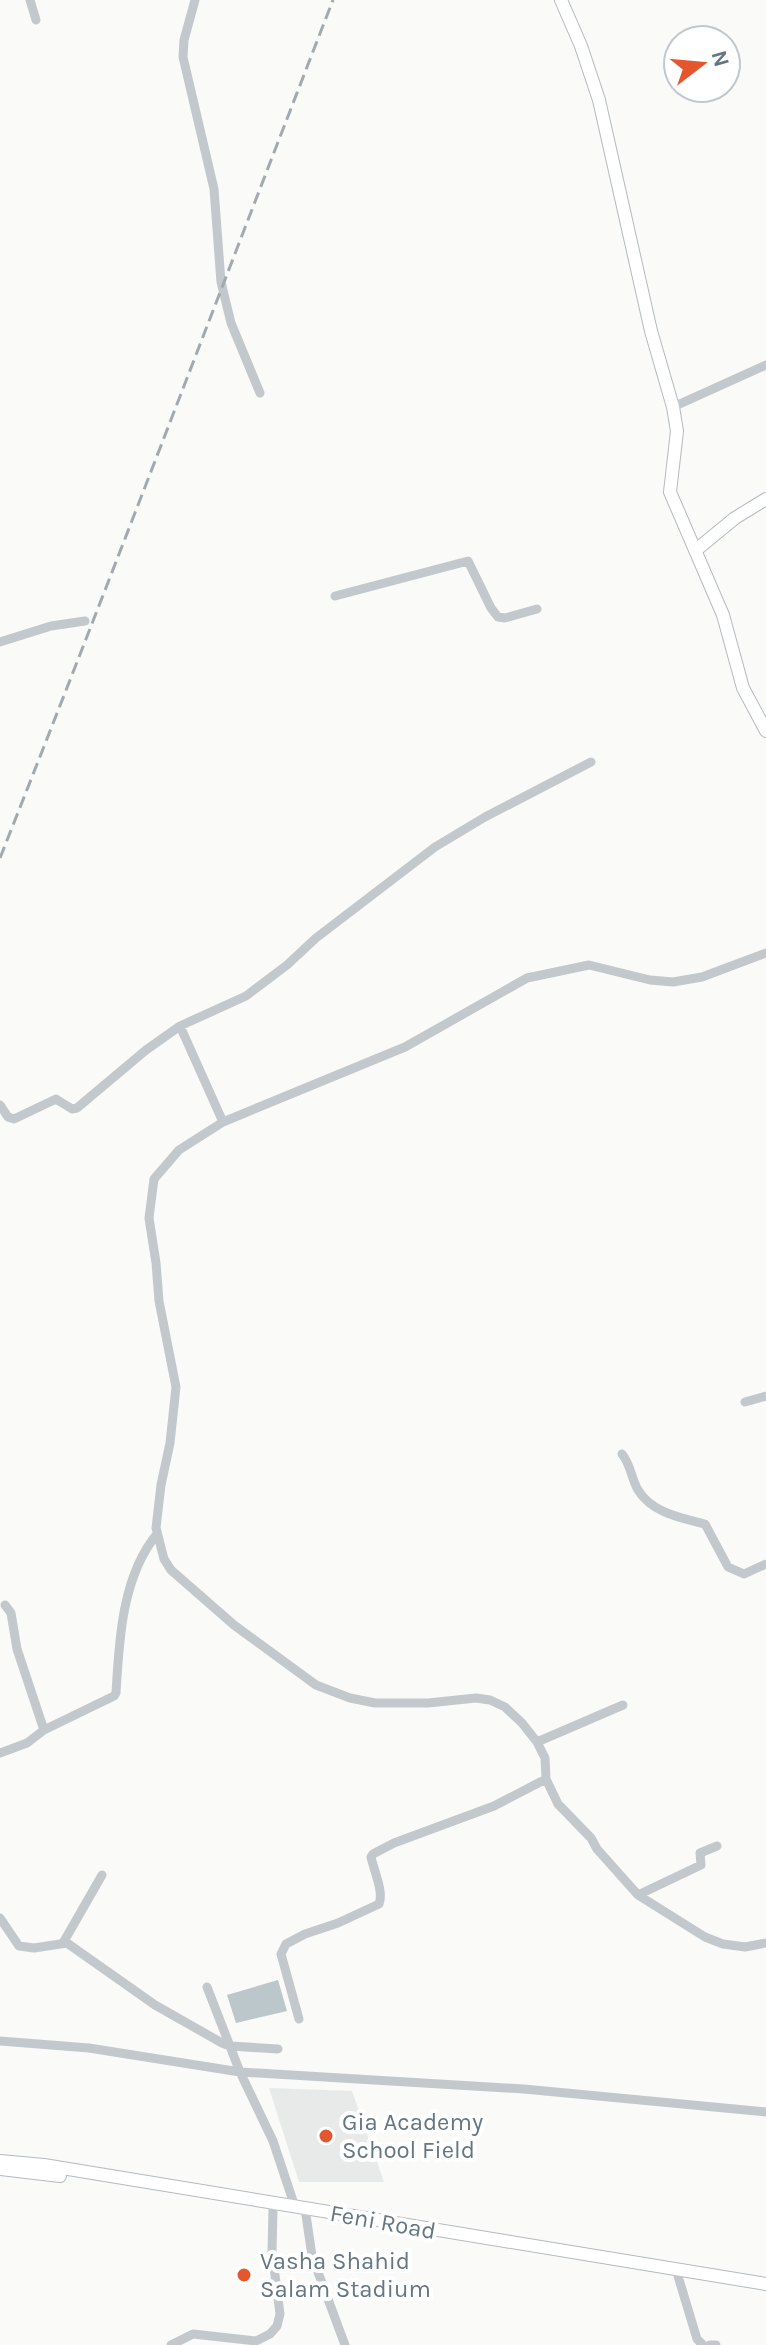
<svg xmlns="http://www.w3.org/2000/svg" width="766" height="2345" viewBox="0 0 766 2345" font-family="Karla,sans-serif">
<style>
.built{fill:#e8e9e9}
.water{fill:#bbc7cb}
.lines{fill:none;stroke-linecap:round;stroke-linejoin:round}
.secondary-casing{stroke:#b3babf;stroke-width:14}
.street{stroke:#c3c8cc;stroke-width:9}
.secondary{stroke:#fff;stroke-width:12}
.rail{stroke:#a2aab0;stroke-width:3;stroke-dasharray:12 6;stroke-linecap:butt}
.poi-dot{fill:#e4572e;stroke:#fff;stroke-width:3}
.labels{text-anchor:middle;stroke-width:8;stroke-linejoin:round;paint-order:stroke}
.poi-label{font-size:24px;fill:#657683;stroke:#fff;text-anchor:start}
.street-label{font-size:24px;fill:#657683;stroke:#fff}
</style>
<rect width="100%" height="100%" fill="#fafaf8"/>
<path class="built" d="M269,2088L352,2091L384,2182H299Z"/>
<path class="water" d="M278,1980L287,2011L236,2023L227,1995Z"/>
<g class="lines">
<g class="secondary-casing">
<path id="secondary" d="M561,0L581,46L599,100L651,331L673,407L677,431L670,492L723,615L743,688L766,731
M696,550L735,518L766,499
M0,2161L44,2165L766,2284
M0,2169L60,2176"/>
</g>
<path class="street" d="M30,0L36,20
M195,0L184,40L183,57L214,189L221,282L231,323L260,393
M673,407L766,365
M335,596L468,561L491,608L498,617L505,618L537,609
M0,642L51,626L85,621
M766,953L702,977L673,982L650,980L589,965L527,978L405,1047L223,1122L179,1150L154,1179L149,1218L156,1263L159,1301L176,1387L170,1443L161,1485L156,1528L164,1559L171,1570L234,1625L316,1685L350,1698L375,1703H428L476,1698L490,1700L505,1707L522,1723L537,1742L545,1758L546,1779L558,1804L591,1838L597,1849L638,1895L705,1937L723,1944L745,1947L766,1943
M180,1026L223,1122
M0,1105L8,1117L14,1119L56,1099L72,1109L77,1108L146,1050L180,1026L246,996L287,965L316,938L435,847L485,817L591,762
M745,1402L766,1396
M622,1454C631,1465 631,1478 638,1490C652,1513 681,1518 705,1524L728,1567L744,1574L766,1564
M5,1605L11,1613L17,1649L44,1730
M537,1742L623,1705
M0,1753L27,1743L44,1730L114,1696L116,1693C119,1641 122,1576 157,1534
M638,1895L701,1865L700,1853L717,1846
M0,1918L19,1946L34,1948L67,1943L155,2005L222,2043L230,2046L278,2049
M63,1943L102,1875
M207,1987L240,2072L273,2141L295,2207
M299,2019L281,1954L286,1944L305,1934L338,1923L379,1904C384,1892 374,1871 371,1857L373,1854L394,1843L494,1806L546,1779
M0,2041L89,2048L240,2072L524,2089L766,2112
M306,2215L312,2256L345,2345
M678,2276L697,2339L703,2345
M171,2345L193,2334L256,2341L270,2334L277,2326L280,2314L272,2252L273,2209
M710,2345H716"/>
<use href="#secondary" class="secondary"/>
<path class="rail" d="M0,858C113,573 222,286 333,0"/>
</g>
<g class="poi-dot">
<circle cx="326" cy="2136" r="8"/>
<circle cx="244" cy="2275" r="8"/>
</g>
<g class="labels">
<g class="poi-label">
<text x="342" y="2130">Gia Academy<tspan x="342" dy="28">School Field</tspan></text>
<text x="260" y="2269">Vasha Shahid<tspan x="260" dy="28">Salam Stadium</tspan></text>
</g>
<g class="street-label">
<text transform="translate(383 2222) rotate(10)" y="8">Feni Road</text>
</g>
</g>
<g transform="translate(702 64) rotate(74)"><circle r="38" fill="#ffffff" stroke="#c1c8cd" stroke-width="2"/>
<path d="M0-6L14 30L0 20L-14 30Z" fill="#e4572e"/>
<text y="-12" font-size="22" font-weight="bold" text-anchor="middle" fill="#657683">N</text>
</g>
</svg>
